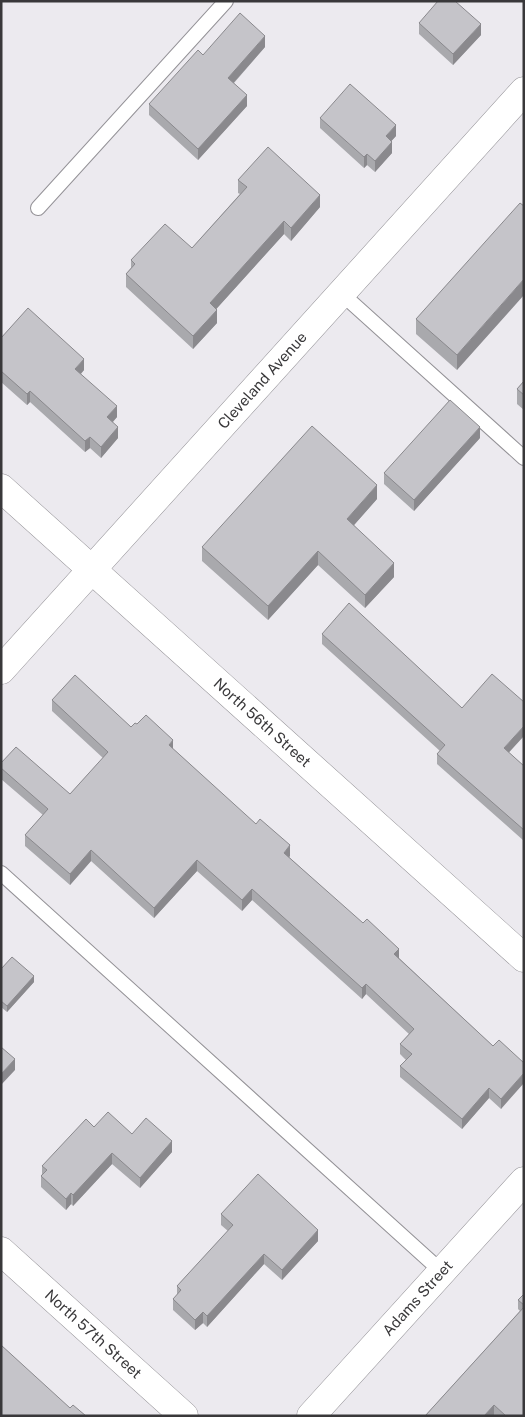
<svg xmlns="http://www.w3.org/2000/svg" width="525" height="1417" viewBox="0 0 525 1417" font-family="'Public Sans',sans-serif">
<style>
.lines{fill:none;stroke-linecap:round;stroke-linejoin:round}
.lane-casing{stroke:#949297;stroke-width:16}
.street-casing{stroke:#949297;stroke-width:29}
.secondary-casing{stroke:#949297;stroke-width:29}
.lane{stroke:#fff;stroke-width:14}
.street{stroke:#fff;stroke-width:28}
.secondary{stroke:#fff;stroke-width:28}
.wall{fill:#a9a9ad}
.shaded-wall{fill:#8a898d}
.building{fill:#c5c4c9;stroke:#8a898d}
.labels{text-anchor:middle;stroke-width:4;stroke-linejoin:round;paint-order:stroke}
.street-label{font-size:15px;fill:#39383a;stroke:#f9f8fd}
</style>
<rect width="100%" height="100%" fill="#eceaef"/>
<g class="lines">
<g class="lane-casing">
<path id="lane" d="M38,208L226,1
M341,293L524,458
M1,873L441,1271"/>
</g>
<g class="street-casing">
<g id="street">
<path id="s1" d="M1,670L524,91"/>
<path id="s2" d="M1,1251L184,1416"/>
</g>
</g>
<g class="secondary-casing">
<g id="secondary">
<path id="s3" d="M1,488L524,958"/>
<path id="s4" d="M311,1416L524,1181"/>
</g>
</g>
<use href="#lane" class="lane"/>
<use href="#street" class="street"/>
<use href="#secondary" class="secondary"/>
</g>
<path class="wall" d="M419,23L481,35L453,65L419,34Z
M265,47L234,83L247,106L198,160L149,115V104L203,55Z
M320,118L396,136L391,141L392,153L375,172L367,165L364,168L320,128Z
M238,180L320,207L291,241L284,234L216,309L217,323L193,349L126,287V274L131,268V260L192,248L240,194L238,193Z
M524,206L457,370L416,334V319Z
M1,338L84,370L81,374L117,417L113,422L118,438L101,458L90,448L85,452L30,402L27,405L1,382Z
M524,381V410L517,404V389Z
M480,438L414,511L384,484V473Z
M377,499L354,525L394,577L365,608L318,565L268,620L202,561V547Z
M322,634L509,753L524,766V841L437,764V754L440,751L322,644Z
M52,700L131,727L173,749L290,856L289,857L399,958L493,1046L524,1063L501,1109L489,1098L462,1129L400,1077V1066L406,1060L400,1054V1044L409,1034L366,994L362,999L252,900L242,911L197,871L154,918L91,861L70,885L25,846V835L43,815L1,779V763L70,794L103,758L52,711Z
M1,969L34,982L7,1012L1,1007Z
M94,1127L132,1134L172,1152L140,1188L112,1164L73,1206L71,1204L66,1210L41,1187V1176L42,1174V1166Z
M221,1214L318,1241L282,1280L264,1264L207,1327L203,1323L195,1330L173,1310V1299L177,1295V1286L228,1231L221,1225Z
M524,1294V1416H495L494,1415L425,1416L520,1311L518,1309V1300Z"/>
<path class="shaded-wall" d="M481,24V35L453,65V54Z
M265,36V47L228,89V78Z
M247,95V106L198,160V149Z
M396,125V136L386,147V136Z
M392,142V153L375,172V161Z
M367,154V165L364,168V157Z
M320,195V207L291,241V228Z
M284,221V234L210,316V303Z
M524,279V295L457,370V355Z
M217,310V323L193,349V336Z
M84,359V370L75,380V369Z
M30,391V402L27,405V394Z
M117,406V417L107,428V417Z
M118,427V438L101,458V447Z
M480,427V438L414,511V500Z
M90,437V448L85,452V441Z
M377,485V499L347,533V519Z
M318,551V565L268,620V606Z
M394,563V577L365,608V595Z
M524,726V736L504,758V748Z
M173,740V750L169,745Z
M290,845V856L284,863V853Z
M91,850V861L70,885V874Z
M197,860V871L154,918V908Z
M252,889V900L242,911V900Z
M399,949V959L394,954Z
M34,976V982L7,1012V1006Z
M366,984V994L362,999V988Z
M15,1059V1070L1,1085V1074Z
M524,1073V1083L501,1109V1099Z
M489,1088V1098L462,1129V1119Z
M172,1141V1152L140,1188V1178Z
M112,1153V1164L73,1206V1195Z
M71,1193V1204L66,1210V1199Z
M318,1230V1241L282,1280V1270Z
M264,1254V1264L207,1327V1316Z
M203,1312V1323L195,1330V1320Z
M494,1405V1415L493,1416H484Z"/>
<path class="building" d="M438,1H455L481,24L453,54L419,23Z
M240,13L265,36L228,78L247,95L198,149L149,104L198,50L203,55Z
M350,84L396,125L386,136L392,142L375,161L367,154L364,157L320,118Z
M268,147L320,195L291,228L284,221L210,303L217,310L193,336L126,274L135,264L131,260L165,224L192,248L247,187L238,180Z
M520,203L524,206V279L457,355L416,319Z
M28,308L84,359L75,369L117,406L107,417L118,427L101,447L90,437L85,441L30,391L27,394L1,371V338Z
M524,381V395L517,389Z
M450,400L480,427L414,500L384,473Z
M312,426L377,485L347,519L394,563L365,595L318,551L268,606L202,547Z
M349,603L462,708L492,674L524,702V726L504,748L524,766V830L437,754L445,745L322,634Z
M75,675L131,727L135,723L137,724L146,715L173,740L169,745L256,824L260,819L290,845L284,853L363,923L367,919L399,949L394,954L493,1046L499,1040L524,1063V1073L501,1099L489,1088L462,1119L400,1066L412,1054L400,1044L414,1029L366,984L362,988L252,889L242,900L197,860L154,908L91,850L70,874L25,835L48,809L1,768V763L16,747L70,794L108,752L52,700Z
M12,957L34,976L7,1006L1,1001V969Z
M1,1047L15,1059L1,1074Z
M108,1112L132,1134L146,1118L172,1141L140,1178L112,1153L73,1195L71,1193L66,1199L41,1176L47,1170L42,1166L86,1119L94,1127Z
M258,1174L318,1230L282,1270L264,1254L207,1316L203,1312L195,1320L173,1299L181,1290L177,1286L233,1225L221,1214Z
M524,1294V1305L518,1300Z
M524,1307V1416H506L494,1405L484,1416H425Z
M1,1345L70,1408L73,1405L86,1416H1Z"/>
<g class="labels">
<g class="street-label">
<text dy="5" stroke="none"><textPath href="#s1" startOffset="390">Cleveland Avenue</textPath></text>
<text dy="5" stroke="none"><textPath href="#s3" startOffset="351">North 56th Street</textPath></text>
<text dy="5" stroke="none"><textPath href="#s4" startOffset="159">Adams Street</textPath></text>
<text dy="5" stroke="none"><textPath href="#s2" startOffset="124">North 57th Street</textPath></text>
</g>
</g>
<rect width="525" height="1417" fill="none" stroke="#39383a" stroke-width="5"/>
</svg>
